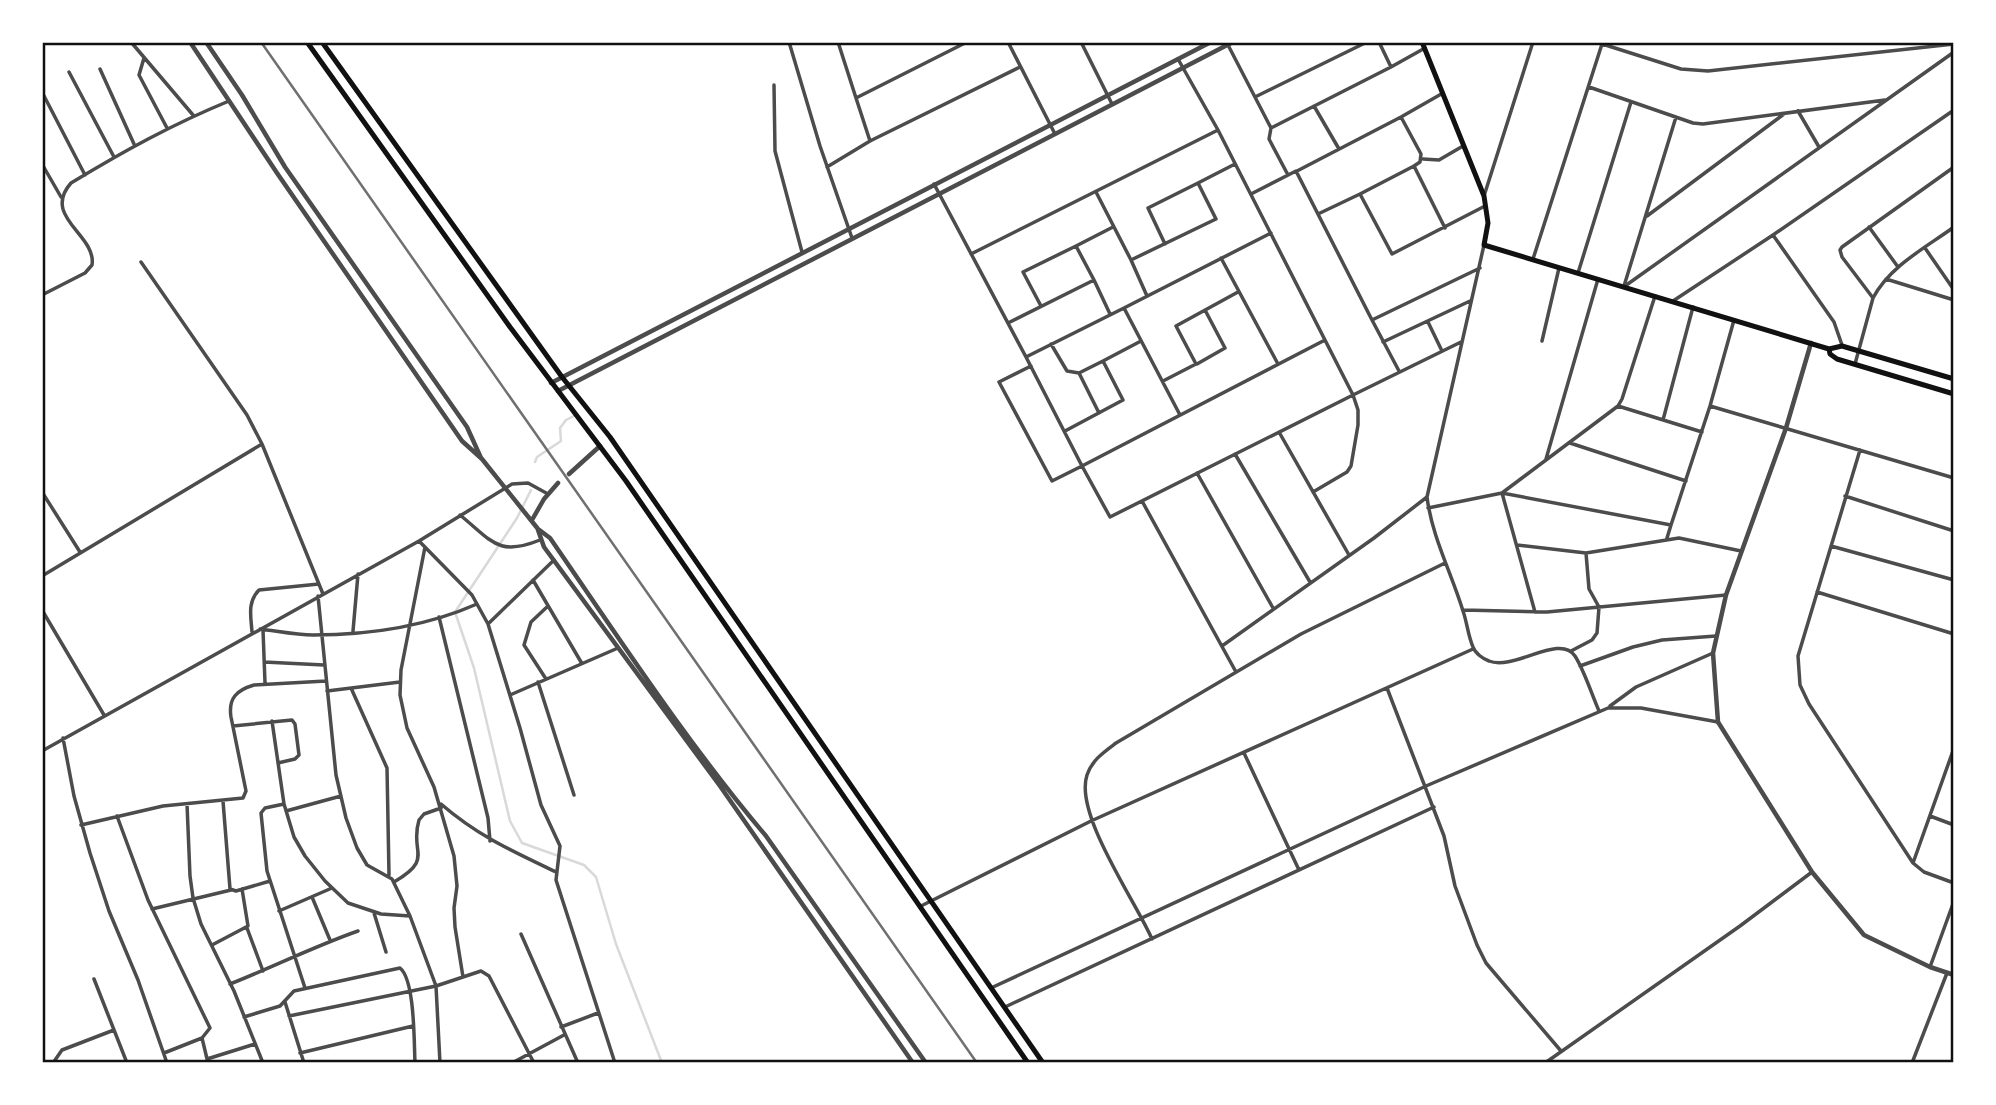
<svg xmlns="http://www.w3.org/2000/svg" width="1996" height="1105" viewBox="0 0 1996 1105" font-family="Literata,serif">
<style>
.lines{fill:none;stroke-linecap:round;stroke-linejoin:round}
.stream{stroke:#d9d9d9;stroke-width:2.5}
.minor{stroke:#4c4c4c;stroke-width:3.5}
.tertiary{stroke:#4c4c4c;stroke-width:4.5}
.secondary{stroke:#111;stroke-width:5}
.primary{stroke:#111;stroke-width:5}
.rail{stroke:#707070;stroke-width:2.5}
.neatline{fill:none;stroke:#111;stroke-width:2.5}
</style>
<rect width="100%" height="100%" fill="#fff"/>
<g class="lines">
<path class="stream" d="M535,462L537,457L561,441L560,428L566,420L576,415
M531,490L517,518L455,612L474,668L510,821L522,843L584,865L596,877L616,944L662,1063"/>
<path class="minor" d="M131,42L193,115
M789,42L820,146L852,238
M838,42L856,98
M1008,42L1055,134
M1081,42L1112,104
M1596,42L1681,69L1708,71L1954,44
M1228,45L1271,128L1391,67L1379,42
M144,58L139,75L167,128
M1178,59L1218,130L1353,395L1461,342
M1391,67L1425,48
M100,69L134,144
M69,72L114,157
M774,85L775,151L802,252
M1589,87L1693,123L1703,124L1885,100
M42,92L85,175
M1255,97L1367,42
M1314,106L1339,149
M1798,111L1819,147
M1401,117L1421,154L1420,162L1414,166
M1271,128L1269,139L1288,175
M870,141L856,98L967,42
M1423,159L1439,160L1463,146
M42,164L61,197
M827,167L870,141L1020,67
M1297,171L1401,117L1443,93
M934,184L1026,357
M1096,192L1131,260L1216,219L1198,183L1235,164
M1251,194L1296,171L1372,320L1480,268
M1360,194L1414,166L1445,228
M1484,196L1533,42
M1318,214L1360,194L1392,254L1485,206
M1647,216L1784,114
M1869,227L1898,267
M1773,235L1834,322L1842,345
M1165,244L1148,208L1198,183
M1484,245L1427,497C1432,537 1451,572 1463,611C1467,622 1468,636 1473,647C1475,653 1483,659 1489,661C1514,671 1560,633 1575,656C1585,672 1591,693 1599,711
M1925,248L1954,290
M971,254L1218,130
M1221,258L1278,364
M1533,259L1602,44
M1131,260L1147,296
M141,262L247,415L262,444L323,594
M1578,273L1631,102
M1886,279L1954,300
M1094,280L1110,314
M1624,286L1676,117
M1625,286L1954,52
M42,295L85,273L92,265C97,235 41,217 71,183C124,151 171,125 229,101
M1873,298L1842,257L1840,250L1842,247L1954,167
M1673,301L1773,235L1954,110
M1041,306L1023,272L1076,246
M1124,308L1271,233
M1372,320L1399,371
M1428,322L1442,351
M1008,323L1094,280L1076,246L1113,227
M1542,341L1559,268
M1383,342L1470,301
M1051,344L1067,371L1079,373
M1197,364L1225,348L1205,310
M1855,364L1873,298C1890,266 1925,248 1954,227
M1031,366L999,382L1052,481L1082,466L1026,357L1124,308L1180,415
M1163,381L1196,364L1176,326L1238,292
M1618,406L1702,432
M1710,406L1954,478
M1099,413L1079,373L1103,361
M1663,420L1693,307
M1065,431L1123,400L1103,361L1141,341
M1279,432L1349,555
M1570,443L1686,481
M1860,450L1798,656L1800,685L1809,704L1913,863L1924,872L1954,883
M1235,454L1310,582
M1546,459L1598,279
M1197,473L1273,608
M42,492L80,552
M1313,492L1347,472L1351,466L1358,425V410L1353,395L1110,517L1082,466L1325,340
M1845,496L1954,531
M1142,501L1236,672
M1428,508L1502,493L1618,406L1622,399L1655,296
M460,515C492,541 498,557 540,540
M1667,538L1671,525
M419,541L472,595L488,624L520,728L541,805L560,846L556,880L615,1063
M1517,545L1586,553L1679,538L1741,551
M1831,546L1954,580
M425,547L401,670L400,695L407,728L434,787L454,856L457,886L454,908L455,927L463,977
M42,576L262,444
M533,580L581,662
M1817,592L1954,634
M42,610L104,715
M1463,610L1547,612L1726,595
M1535,612L1502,493L1671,525L1710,406L1734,320
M439,617L488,818L490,841
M488,624L554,560
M260,629C277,631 296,635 313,635C368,635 427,626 477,604
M263,630L265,683
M353,631L358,574
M252,632C251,617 247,602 259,590L319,584
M1222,646L1374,538L1427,497
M1571,651L1592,640L1597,633L1599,607L1589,589L1586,553
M264,662L324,665
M1580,666L1633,647L1662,640L1716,636
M546,679L524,645L531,622L548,606
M538,682L574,795
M351,688L387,768L389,875
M1387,688L1444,836L1455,886L1477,945L1486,963L1561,1051
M327,691L400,682
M510,695L618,648
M1610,706L1636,687L1713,653
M272,721L284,804L294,837L305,856L325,881L348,903L381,914L410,916
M233,726L292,720L295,724L299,755L295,759L278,763
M63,738L74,796L90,853L109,911L138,980L167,1063
M42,751L419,541L512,484L528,483L548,494
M1244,753L1299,870
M223,801L230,889L236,891L270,881
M187,804L190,876L193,898L201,924L234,991L263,1063
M284,804L265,808L261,813L267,871L305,988
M441,804C478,836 512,851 556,872
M286,811L341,796
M117,816L148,900L210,1028L202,1038L164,1053
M1930,816L1954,825
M81,825L163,806L243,798L246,791L231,717C228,698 237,690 254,685L326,681
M1913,863L1954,748
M394,882C435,858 409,853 419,820L424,814L441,808
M312,897L330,940
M921,906L1091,821L1473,649
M152,909L231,890
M279,911L332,888
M374,913L386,952
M247,928L263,971
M521,934L578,1063
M1152,939C1135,900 1074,814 1087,775C1092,760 1104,752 1116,743L1301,634L1445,563
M212,945L248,926L242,889
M1930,967L1954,901
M94,979L127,1063
M230,984C273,967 315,946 358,931
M991,988L1426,786L1608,708H1641L1718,722
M285,1002L304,1063
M1005,1007L1434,807
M289,1016L436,986L410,916L392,879L367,865L357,848L346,818L336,775L318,596
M244,1017L280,1006L294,991L400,968C415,980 414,1043 415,1063
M561,1027L598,1013
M202,1038L208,1063
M300,1053L413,1026
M207,1059L255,1044
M53,1063L62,1050L114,1030
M440,1063L436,986L481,971L489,976L534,1063
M512,1063L564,1035
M1545,1063L1740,926L1812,872
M1912,1063L1947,973"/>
<path class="tertiary" d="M190,42L277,173L462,441L482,459L538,529L550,538C619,638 687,743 766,836L926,1063
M206,42L242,95L285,167L467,427L481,458
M1811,343L1786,428L1726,595L1713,653L1718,722L1812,872L1864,935L1930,967L1954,975
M551,383L1211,42
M558,391L1233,42
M569,474L600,446
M532,520L544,499L558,483
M538,530L544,547L720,786L913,1063"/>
<path class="secondary" d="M1422,42L1484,196L1488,223L1484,245L1829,349L1842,346L1954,379
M1829,349L1830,354L1837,359L1954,394"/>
<path class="primary" d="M307,42L510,327L626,481L1028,1063
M322,42L562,377L610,437L1043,1063"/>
<path class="rail" d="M261,42L977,1063"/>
</g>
<rect width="1996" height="1105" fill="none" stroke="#ffffff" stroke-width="88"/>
<rect x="44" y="44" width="1908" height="1017" class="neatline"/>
</svg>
